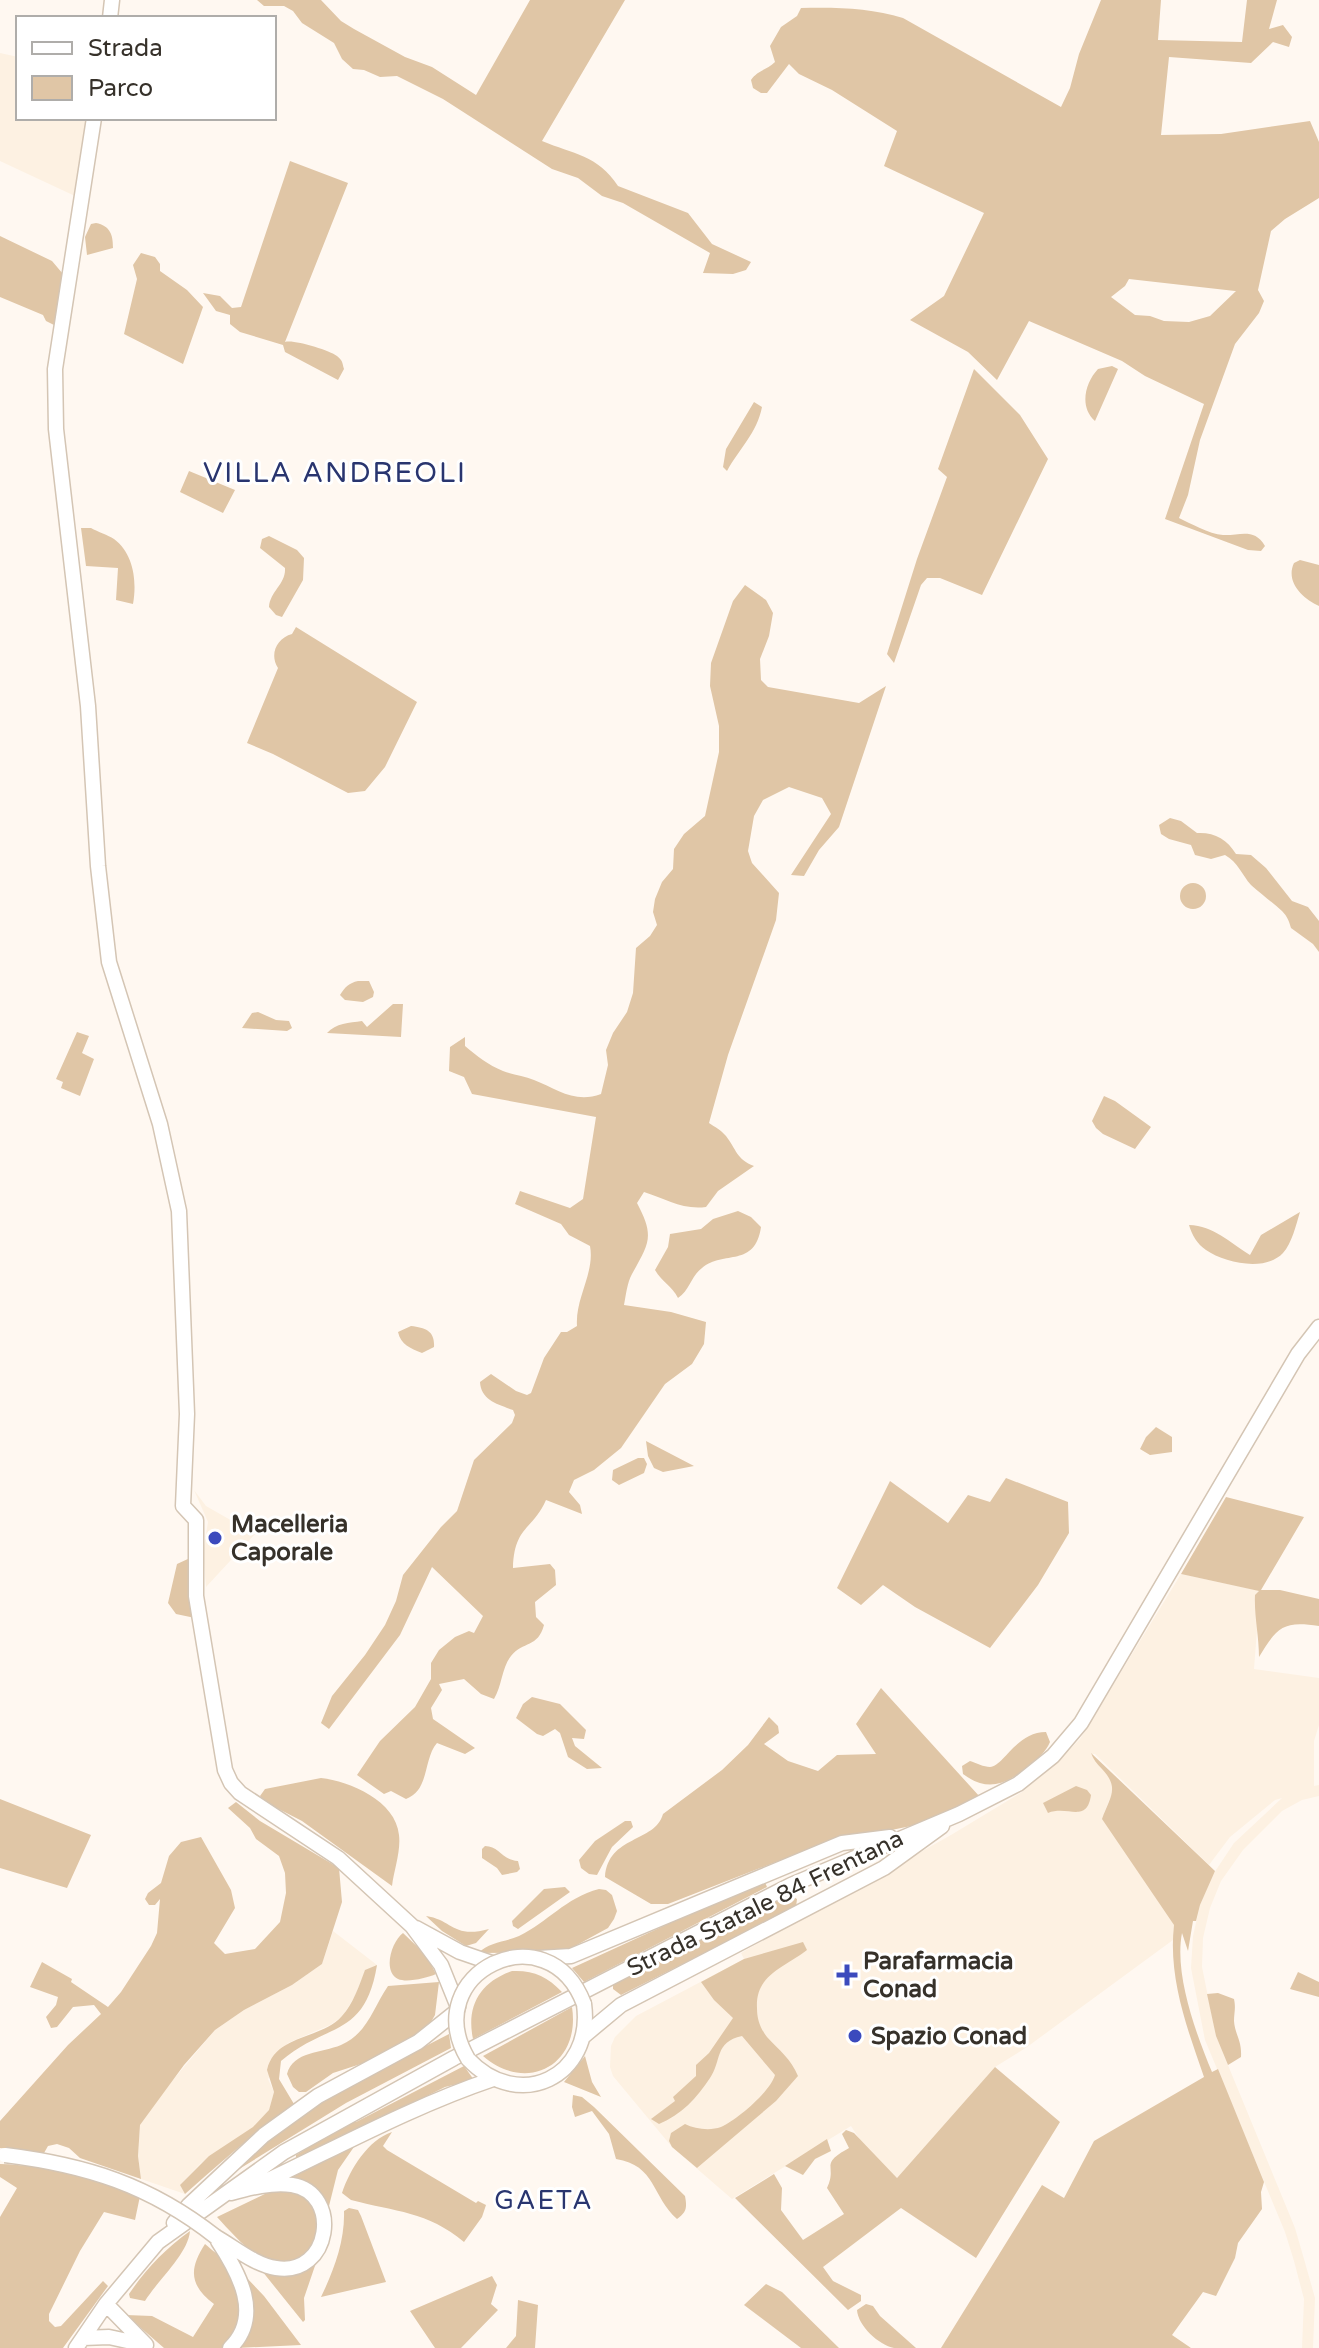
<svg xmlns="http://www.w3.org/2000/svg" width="1319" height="2348" viewBox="0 0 1319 2348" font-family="'Varela Round',sans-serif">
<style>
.built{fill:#fdf1e2}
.green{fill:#e0c6a6;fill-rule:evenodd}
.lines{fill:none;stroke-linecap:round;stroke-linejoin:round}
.secondary-casing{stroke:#d4c5b4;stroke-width:17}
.primary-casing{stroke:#d4c5b4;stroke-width:17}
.secondary{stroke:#fff;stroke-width:14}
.primary{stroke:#fff;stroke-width:14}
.secondary-bridge-casing{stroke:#d4c5b4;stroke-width:17;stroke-linecap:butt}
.secondary-bridge{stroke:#fff;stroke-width:14}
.poi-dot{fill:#3b4abd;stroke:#fff;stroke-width:3}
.labels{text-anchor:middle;stroke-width:6;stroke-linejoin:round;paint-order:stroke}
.poi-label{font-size:24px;font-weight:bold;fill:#36312a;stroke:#fff;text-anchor:start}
.street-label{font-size:24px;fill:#36312a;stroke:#fff}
.neighbourhood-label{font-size:26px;letter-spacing:2px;fill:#29356f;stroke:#fff}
.quarter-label{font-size:28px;letter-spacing:2px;fill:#29356f;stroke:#fff}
</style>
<rect width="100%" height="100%" fill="#fff8f1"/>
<path class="built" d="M0,53L18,57V118H88L75,196L0,161Z
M194,1490L206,1506L255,1534L206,1587L203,1552L208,1522Z
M1181,1574L1260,1591L1254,1669L1319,1678V1725L1314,1741V1786L1319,1785V1796L1302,1800L1282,1811L1243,1850L1221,1881L1210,1908L1203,1938L1202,1967L1216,2036L1295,2228L1304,2259L1315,2298L1313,2348H1302L1304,2299L1294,2261L1285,2232L1205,2040L1191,1968L1193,1936L1200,1905L1212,1876L1234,1843L1282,1798L1275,1800L1230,1837L1209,1865L1095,1754H1091L1112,1779L1114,1789L1104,1813L1142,1861L1174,1925L1173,1940L1027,2047L995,2067L897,2178L860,2140L851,2126L732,2199L672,2147L613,2076L610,2067L611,2046L615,2037L636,2016L744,1959L741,1953L951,1835L1022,1792L1054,1765L1080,1739Z
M333,1931L377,1965L365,1971L355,1996L342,2017L330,2025L288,2043L268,2079L274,2092L269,2110L254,2127L201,2163L180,2185L185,2194L141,2179L138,2156L140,2125L157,2099L215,2030L244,2010L292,1985L322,1964Z"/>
<path class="green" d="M257,0H321L341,21L354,29L405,57L432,67L476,95L530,0H625L542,141C573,154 598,155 618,186L688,213L712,244L751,262L746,270L733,274L703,273L710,253L623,203L602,196L578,178L552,169L443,99L397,76L380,77L364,70L353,69L342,59L334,43L302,23L293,11L284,6H264Z
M1101,0H1161L1158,40L1242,42L1247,0H1277L1269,29L1283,25L1292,37L1289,47L1273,42L1251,63L1169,57L1161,135L1221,134L1310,121L1319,142V198L1285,219L1271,231L1258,290L1264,301L1259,313L1235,344L1200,440L1188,495L1179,518C1190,523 1209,534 1223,535C1239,536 1254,527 1265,546L1261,551L1248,550L1165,519L1204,404L1145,376L1122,361L1029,321L997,380L968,352L910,320L944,296L984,213L884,166L897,131L832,90L799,74L789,64L767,93H761L753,88L751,80C758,70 767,70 775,62L770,46L781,27L797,16L801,8C835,7 871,8 903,18L1061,107L1070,88L1079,54ZM1129,279L1235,291H1236L1210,316L1189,322L1164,321L1150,316L1135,315L1111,297L1125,286Z
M290,161L348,183L285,342C293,339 329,350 337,356C343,361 342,362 344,369L338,380L285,352L283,345L240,332L230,324V315L216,311L203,293L220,296L232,308L241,307Z
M96,223C110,226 113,234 113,248L87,255L85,237L91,224Z
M0,236L52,261L63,274L54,325L46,321L43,315L0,297Z
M141,253L155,257L160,264V271L187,290L203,307L183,364L124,334L137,279L133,265Z
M1112,366L1118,369L1095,421C1079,407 1085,383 1098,369Z
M974,369L1020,415L1048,459L982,595L940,578H927L921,585L894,663L887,654L917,559L947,477L938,469Z
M754,402L762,407C757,433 739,449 727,471L723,467L726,449Z
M189,471L235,490L223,513L180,492Z
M91,528C98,532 108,535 114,539C134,554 137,582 133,604L116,600L118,568L86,566L81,528Z
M269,536L297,550L304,558L303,580L282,617L276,615L269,607C270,591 286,584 285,568L260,548L262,539Z
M1300,560L1319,565V606C1303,599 1285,582 1294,563Z
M745,585L766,600L773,613L769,636L760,659L761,680L768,687L859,703L886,686L839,827L819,850L804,876L791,875L831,814L822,798L789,787L763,800L754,816L748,851L752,863L779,893L776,920L728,1055L709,1123C715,1127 721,1130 726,1136C736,1149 737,1160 754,1166L718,1191L706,1207C682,1210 666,1199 644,1192L637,1203C655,1237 649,1243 632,1274C627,1283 626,1295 624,1305L671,1312L706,1322L704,1344L692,1364L665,1384L621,1448L594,1470L574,1480L569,1492L580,1505L582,1514L546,1500C533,1530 514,1526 513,1568L550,1564L555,1570L556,1585L535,1602L536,1617L544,1625C538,1648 523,1641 511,1656C502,1667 502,1686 494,1699L481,1694L464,1679L439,1684L442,1690L431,1708L433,1719L475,1748L465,1754L437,1743C423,1759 430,1790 406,1799L391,1791L384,1794L357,1775L380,1741L415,1707L431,1679V1663L439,1650L455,1637L469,1631L474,1633L483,1616L432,1567L400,1635L329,1729L321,1723L332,1696L365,1655L385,1625L396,1601L403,1575L441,1527L457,1511L474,1460L512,1423L515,1415L513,1410C497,1404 481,1400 480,1382L491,1374L516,1391L527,1395L531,1393L544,1358L561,1332H567L577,1326C575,1298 595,1273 590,1246L569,1235L561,1224L515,1204L520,1191L570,1208L583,1199L596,1117L472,1094L464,1077L449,1071L450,1047L465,1037V1046C477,1056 488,1065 503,1071C513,1075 524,1076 534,1080C557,1089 575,1104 601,1094L608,1065L606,1050L613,1033L627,1012L633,993L636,948L650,936L657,925L653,912L655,899L662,882L673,869L674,849L684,834L705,816L719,752V726L710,686L711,663L733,601Z
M296,627L417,702L385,767L365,791L348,793L273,754L247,743L278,668C269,654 277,638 292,634Z
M1170,818L1181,821L1197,833C1214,832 1227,839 1236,854L1251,855L1266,868L1292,901L1308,907L1319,921V952L1313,944L1291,928C1289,921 1287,916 1282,911C1272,902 1261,894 1251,885C1242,875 1238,862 1225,855L1211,859L1195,855L1191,845L1169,839L1161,834L1159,825Z
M1180 896a13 13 0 1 1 26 0a13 13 0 1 1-26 0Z
M358,981H369L374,992L373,997L363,1002L345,1000L340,995C345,987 349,983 358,981Z
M393,1004H403L401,1037L327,1033C336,1023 349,1023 362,1021L367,1027Z
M258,1012L276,1020L289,1021L292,1028L287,1031L242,1028L252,1013Z
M77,1032L89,1036L82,1053L94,1059L80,1096L61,1088L63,1082L56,1079Z
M1104,1096L1115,1101L1151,1127L1135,1149L1103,1134L1096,1128L1092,1121Z
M738,1211L751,1217L761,1227C755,1268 724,1250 702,1268C691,1276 690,1290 678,1298C672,1286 662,1282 655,1270L668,1247L670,1234L701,1229L713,1219Z
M1300,1212C1296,1225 1292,1243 1283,1253C1265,1272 1225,1263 1206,1250C1197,1244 1192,1235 1189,1225C1214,1226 1229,1242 1250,1255L1261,1235Z
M411,1326C426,1328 435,1331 434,1347L422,1353C410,1348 401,1345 398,1332Z
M1156,1427L1172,1437V1452L1150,1455L1140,1449L1146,1437Z
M646,1441L694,1466L663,1472L654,1468L648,1456Z
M638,1458H644L647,1464L644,1473L619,1485L612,1480L613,1470Z
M1006,1478L1068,1502L1069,1533L1038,1585L990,1648L915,1607L883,1585L861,1605L837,1588L890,1481L948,1523L968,1495L990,1502Z
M1226,1497L1304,1517L1261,1590H1280L1319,1599V1626C1282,1620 1277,1628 1259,1657C1259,1636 1254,1615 1255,1595L1259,1591L1181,1574Z
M190,1558L195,1618L176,1614L168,1603L177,1564Z
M881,1688L980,1797L921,1824L822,1844L668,1904H651L605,1877C608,1835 655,1843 663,1814L722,1770L748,1745L769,1717L778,1726L779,1733L764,1744L788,1761L818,1771L837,1755L876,1754L856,1724Z
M532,1697L560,1704L586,1730L584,1739L572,1738L575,1746L602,1768L587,1769L568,1757L560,1733L555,1729L543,1736L537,1734L516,1718L523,1704Z
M1046,1732L1050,1742C1046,1752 1038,1758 1030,1765C1008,1784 988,1793 963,1774L962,1766L970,1761C976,1763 984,1767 990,1767C1004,1766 1016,1732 1046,1732Z
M1091,1753L1215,1871L1200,1905L1196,1921H1193L1188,1951L1182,1933C1174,1974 1196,2034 1212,2072L1218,2069L1264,2182L1261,2192L1262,2209L1238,2243L1235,2258L1216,2296L1203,2292L1172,2335L1191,2348H941L1042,2185L1064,2198L1094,2141L1204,2077C1187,2028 1168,1978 1174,1925L1102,1819C1110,1797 1120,1788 1102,1769C1097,1764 1093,1759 1091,1753Z
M321,1778C350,1781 396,1801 399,1835C401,1851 394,1870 392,1886L302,1821L265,1802L260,1796L265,1789Z
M1076,1786L1087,1790L1091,1795C1087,1824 1068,1805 1048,1813L1043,1803Z
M0,1799L91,1835L67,1888L0,1868Z
M236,1802L260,1821L339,1868L342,1902L322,1964L292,1985L244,2010L215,2030L184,2065L140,2125L138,2156L141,2179L80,2158L69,2148L57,2144L48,2146L44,2153L0,2148V2121L68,2045L101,2014L94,2005L73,2007L57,2027L51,2028L46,2017L56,2005L58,1997L30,1987L42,1962L72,1979L71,1982L108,2007L121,1992L151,1946L157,1933L160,1899L155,1905H149L145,1899L148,1893L161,1883L169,1856L181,1842L201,1837L231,1890L235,1908L214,1943L225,1954L255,1949L280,1922L286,1893L285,1873L279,1856L256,1839L250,1828L228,1808Z
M625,1821H631L633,1827L612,1847L597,1875L589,1874L581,1868L579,1860L595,1841Z
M485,1846C499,1846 502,1860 518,1861L520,1869L517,1872L502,1875L497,1868L482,1858V1849Z
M764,1880L767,1887L584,1982L572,1968Z
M565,1887L570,1892L518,1929L513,1926L512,1921L544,1889Z
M599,1889L606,1890L612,1895L617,1911L614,1919L608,1928L564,1952L479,1953C488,1942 506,1942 519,1936C548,1922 565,1898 599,1889Z
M790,1895L797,1899L796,1907L621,1995L613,1989V1985L623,1979Z
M426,1916C453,1920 453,1939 489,1929L476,1943L466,1946L442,1931Z
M403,1933L426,1955L436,1974C427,1978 407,1983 398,1979C382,1971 392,1941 403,1933Z
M803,1942L807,1950C785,1967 755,1975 757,2008C757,2019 760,2028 767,2037C779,2050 791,2059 798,2076L776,2101L697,2168L672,2147L669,2141L671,2133L685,2124C695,2129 710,2131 721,2127C737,2120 770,2092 775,2075L742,2036C714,2042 722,2061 710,2078C697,2098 681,2115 659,2124L651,2119L675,2101L673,2097L696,2076V2065L709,2053L733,2018L714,2000L701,1982L744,1959Z
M377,1965C365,2039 326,2022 281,2061L279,2079L294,2104C255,2132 220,2163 185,2194L180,2185L209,2156L253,2127L269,2110L274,2092L267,2070C275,2034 321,2040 342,2016C353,2004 359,1986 365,1970Z
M512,1971C533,1970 547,1976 562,1992L473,2039C466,2006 480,1982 512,1971Z
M1298,1972L1319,1982V1997L1290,1989Z
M439,1982L435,2015L428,2027L414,2038L373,2060L333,2073L306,2092H299L293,2087L287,2074C293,2051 322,2053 341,2045C367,2034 373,2008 388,1986Z
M1218,1993L1234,1999C1236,2008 1234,2013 1234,2021C1235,2035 1242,2040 1241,2057L1228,2065L1216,2036L1207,1994Z
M572,2007C581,2065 527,2094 483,2056Z
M449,2034L451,2048L346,2103L236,2171C294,2109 375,2073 449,2034Z
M585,2056L592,2082L601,2097L564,2082Z
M464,2066L474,2080L445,2087L299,2160L296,2159V2155L354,2120L356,2122Z
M995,2067L1060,2122L976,2258L901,2208L823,2267L833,2281L861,2295V2301L848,2310L735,2198L774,2174L782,2188L781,2210L803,2240L844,2214L827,2188C838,2165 818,2165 849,2148L842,2134L846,2130L854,2133L897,2178Z
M573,2095L582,2097L594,2107L685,2196C687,2207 687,2212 677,2219C652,2197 656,2165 616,2159L609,2134L592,2111L575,2117L572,2107Z
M392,2132L383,2146L387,2150L476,2203L478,2201L486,2205L482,2217L464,2242C427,2211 396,2212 351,2200L342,2193C350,2169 368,2140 392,2132Z
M827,2139L831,2151L815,2159L803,2175L785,2166Z
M356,2144L338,2170L329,2206L327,2207C316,2189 308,2181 287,2179Z
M0,2164C45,2165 98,2179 140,2196L135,2220L104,2212L80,2251L49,2314V2321L55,2327L61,2326L103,2281L108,2286L63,2348H0V2217L17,2188L0,2177Z
M289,2189C341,2208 314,2274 270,2261C249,2254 232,2233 217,2217L273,2190Z
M349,2208L358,2210L361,2216L386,2282L321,2297C334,2270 345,2241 344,2211Z
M190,2231C188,2254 158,2280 145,2301L130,2298L129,2294C146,2269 165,2249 190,2231Z
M205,2244C213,2251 222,2257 228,2266C244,2293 247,2327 223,2348H164L126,2315L152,2316L193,2337L214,2304C189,2285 189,2269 205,2244Z
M318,2257L304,2298L305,2320L303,2322L258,2266Z
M244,2275L264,2296L301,2345L236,2348Z
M492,2276L497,2285L491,2304L498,2310L461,2348H435L410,2311Z
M766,2284L782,2292L839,2348H801L744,2305Z
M518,2300L538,2305L535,2348H506L516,2336Z
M866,2304L873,2306L880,2316L916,2348C909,2348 901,2348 894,2348C879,2345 858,2326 857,2310Z"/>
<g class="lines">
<g class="secondary-casing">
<path id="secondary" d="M110,18L112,0
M94,118L55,369L56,429L88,706L98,866L109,962L160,1124L179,1211L187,1414L183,1506L196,1520V1596L225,1770L231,1783L240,1793L338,1858L412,1926L441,1965L458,2007
M416,1928L460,1952L492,1963
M468,2059C519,2113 594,2077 584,2004"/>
</g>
<g class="primary-casing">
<path id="primary" d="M538,1958L571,1956L842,1843L890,1837
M585,2035L621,2005L884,1868L942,1826
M262,2183C338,2147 413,2106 493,2079
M174,2223L189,2205L264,2135L318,2096L418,2042L457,2011
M216,2237C234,2247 255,2265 276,2268C331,2277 342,2193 292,2185C272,2182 249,2188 231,2193
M218,2241C239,2273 263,2316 230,2348
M106,2304L146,2345
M83,2338L109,2337L146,2345
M76,2348L106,2304L158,2242L284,2152L454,2058L791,1885L959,1814L1018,1784L1053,1756L1081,1723L1298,1354L1319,1327"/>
</g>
<use href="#secondary" class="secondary"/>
<use href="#primary" class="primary"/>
<g class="secondary-bridge-casing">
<path id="secondary-bridge" d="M468,2059C417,1973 548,1909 584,2004
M5,2155C86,2165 150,2185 216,2237"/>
</g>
<use href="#secondary-bridge" class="secondary-bridge"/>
</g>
<g class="poi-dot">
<circle cx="215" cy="1538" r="8"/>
<path d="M843 1963h8v8h8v8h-8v8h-8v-8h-8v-8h8z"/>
<circle cx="855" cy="2036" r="8"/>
</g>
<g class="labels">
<g class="poi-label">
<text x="231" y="1532">Macelleria<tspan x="231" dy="28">Caporale</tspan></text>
<text x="863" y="1969">Parafarmacia<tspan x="863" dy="28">Conad</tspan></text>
<text x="871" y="2044">Spazio Conad</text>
</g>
<g class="street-label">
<text transform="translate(765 1903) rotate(-26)" y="8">Strada Statale 84 Frentana</text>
</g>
<g class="neighbourhood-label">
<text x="544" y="2209">GAETA</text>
</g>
<g class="quarter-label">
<text x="335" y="482">VILLA ANDREOLI</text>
</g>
</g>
<rect x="16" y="16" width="260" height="104" fill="#ffffff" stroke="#afadaa" stroke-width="2"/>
<rect x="32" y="42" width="40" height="12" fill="#ffffff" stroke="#afadaa" stroke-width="2"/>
<text x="88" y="56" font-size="24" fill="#36312a">Strada</text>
<rect x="32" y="76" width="40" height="24" fill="#e0c6a6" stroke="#afadaa" stroke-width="2"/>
<text x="88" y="96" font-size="24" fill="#36312a">Parco</text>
</svg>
